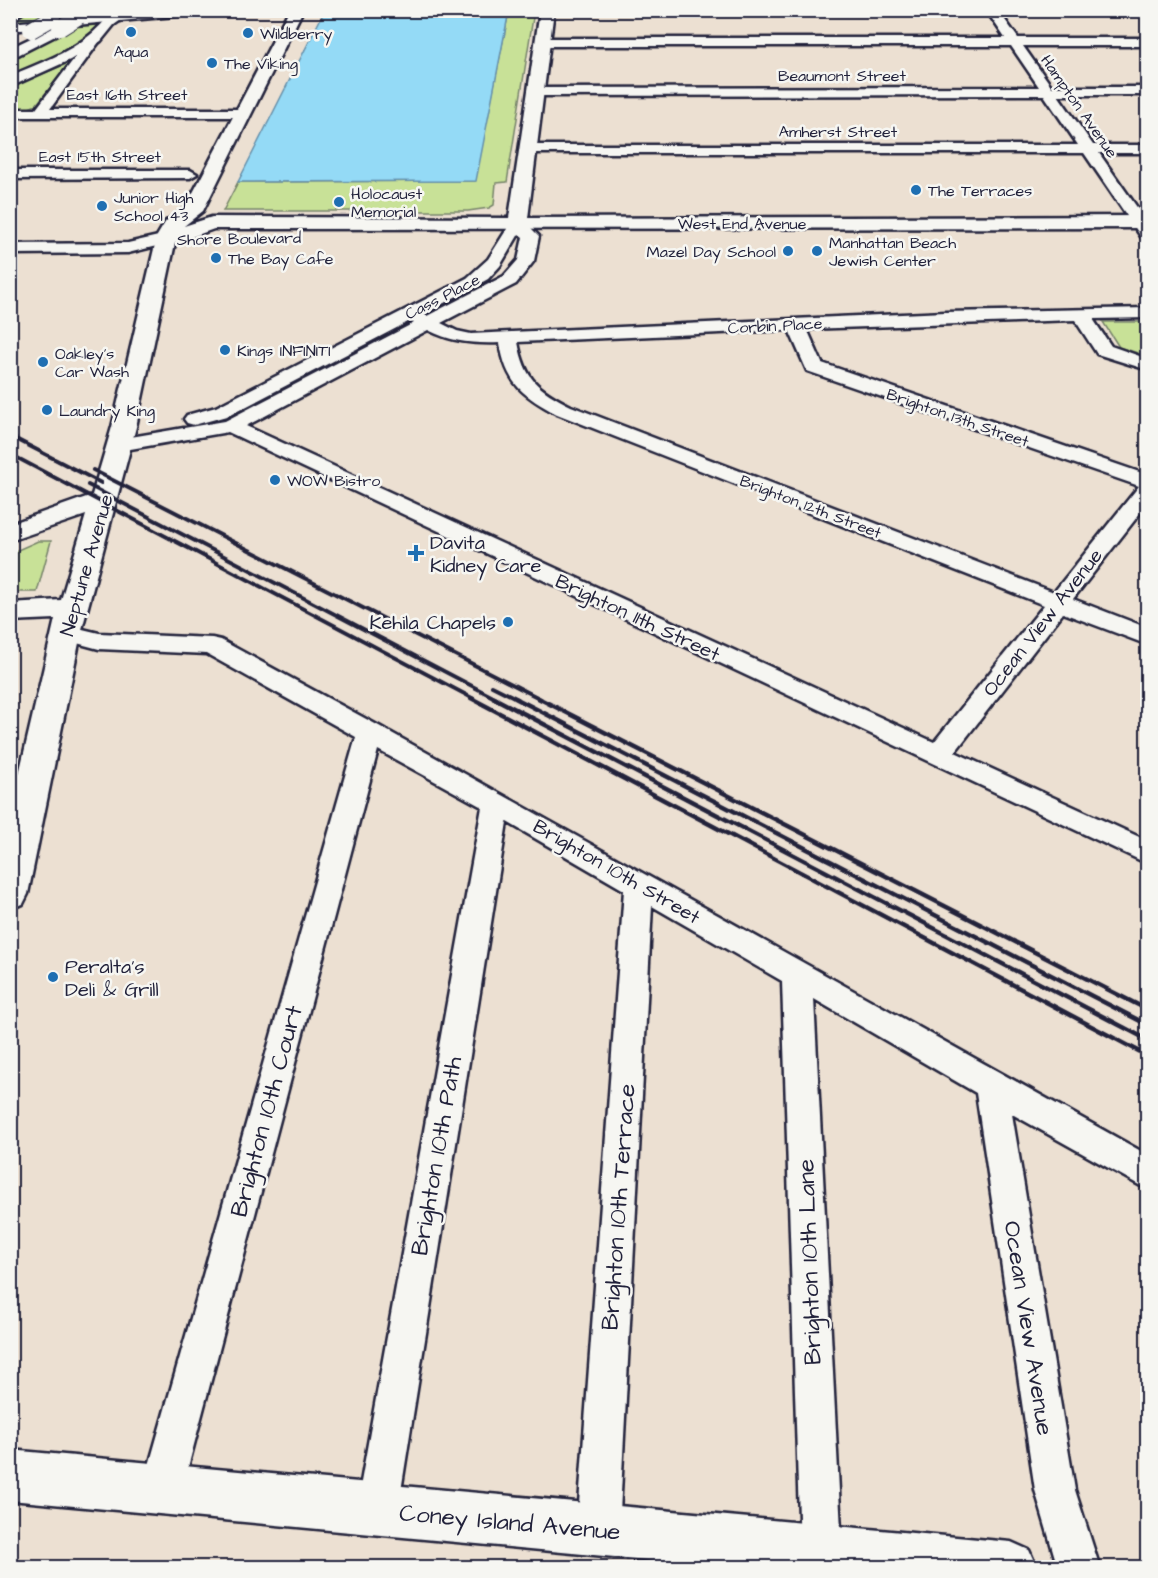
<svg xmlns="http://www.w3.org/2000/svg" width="1158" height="1578" viewBox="0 0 1158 1578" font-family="'Architects Daughter',sans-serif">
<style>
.green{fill:#c8e197;stroke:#758269;stroke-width:1.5}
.water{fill:#94daf6;stroke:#6690ab;stroke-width:1.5}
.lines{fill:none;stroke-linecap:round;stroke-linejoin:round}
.minor-casing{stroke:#22223b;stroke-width:5}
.secondary-casing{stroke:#22223b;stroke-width:5}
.motorway-casing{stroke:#22223b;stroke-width:5}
.minor{fill:#f6f6f2;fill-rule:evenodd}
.secondary{fill:#f6f6f2;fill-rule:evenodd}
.motorway{fill:#f6f6f2;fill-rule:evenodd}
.rail-far1{stroke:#22223b;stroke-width:4}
.rail{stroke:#22223b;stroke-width:4.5}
.motorway-bridge-casing{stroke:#22223b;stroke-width:18;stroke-linecap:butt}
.motorway-bridge{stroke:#f6f6f2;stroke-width:16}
.poi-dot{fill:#1f6fb2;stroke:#f6f6f2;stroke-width:2}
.labels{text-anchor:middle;stroke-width:5;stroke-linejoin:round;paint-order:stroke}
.far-poi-label{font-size:16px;fill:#22223b;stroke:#f6f6f2;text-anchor:start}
.far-street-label{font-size:16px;fill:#22223b;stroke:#f6f6f2}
.poi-label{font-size:20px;fill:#22223b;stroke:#f6f6f2;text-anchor:start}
.street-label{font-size:20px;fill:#22223b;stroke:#f6f6f2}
.near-street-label{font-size:24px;fill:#22223b;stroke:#f6f6f2}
</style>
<rect width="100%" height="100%" fill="#ece0d2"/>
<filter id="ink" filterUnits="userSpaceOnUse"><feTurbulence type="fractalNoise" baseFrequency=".0167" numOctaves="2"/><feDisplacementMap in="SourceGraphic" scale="12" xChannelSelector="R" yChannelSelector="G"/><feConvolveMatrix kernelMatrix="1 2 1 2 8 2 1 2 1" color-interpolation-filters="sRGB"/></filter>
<g filter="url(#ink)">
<path class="green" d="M28,11H121L116,13L13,21Z
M509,11H534L507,182L496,183L494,205L489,208L468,211H223L238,182L475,181Z
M100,25C75,51 43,62 11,77V61L72,26Z
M71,62L36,105L29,108H11V87Z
M1103,322H1147V356L1119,347Z
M38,541H51L37,592H11V553Z"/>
<path class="water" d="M325,10L509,11L476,181L238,182Z"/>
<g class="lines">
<g class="minor-casing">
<path id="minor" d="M152,10H203L197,14L10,31V23Z
M986,10H998L1018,38H1148V46H1023L1052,87H1148V95H1058L1093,145H1148V153H1099L1148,223V240L1142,238L1084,153H529L522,149L529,145H1078L1044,95L537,96L530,92L537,88L1039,87L1011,46H543L537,42L543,38H1005Z
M96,34L102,38L50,109H243L250,113L243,117H10V109H36L92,35Z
M10,170H190L197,174L190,178L10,179Z
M518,219L524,221L539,236L534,261L516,284L441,323L457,331L471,334L945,312L1148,308V318L1093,319L1111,346L1148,359V370L1097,354L1075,320L807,329L822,363L1148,475V503L1073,599L1148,628V645L1063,613L955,752L1148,841V864L228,432L119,451L112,449L109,445L112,441L119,439L225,421L414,323L410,321L230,415L194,425L187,423L184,419L187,415L216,407L467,278L488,259L512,221ZM519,234L523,237L518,260L504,276L427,316L424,314L488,279L500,266ZM428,330C452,342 472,344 500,343C506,383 523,396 557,414L1044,605L934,742L246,426ZM789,330L807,371L1139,486L1054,592L571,406C538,389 525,380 518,342Z
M167,234L173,236L175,239L173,242L128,253L10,254V244L128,243Z
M66,625L99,633L212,638L221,640L379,726L1148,1155V1190L1012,1114L1075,1490L1100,1568H1058L1035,1490L976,1093L814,999L842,1550L836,1565C826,1569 816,1569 806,1565L800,1550L782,981L652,906L619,1531L613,1546L598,1552L583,1546L577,1531L624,890L507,822L398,1510L392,1525L377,1531L362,1525L356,1510L482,807L378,750L182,1490L176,1504L162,1510L148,1504L142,1490L356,737L207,654L99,649L58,638L54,633L58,628Z"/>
</g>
<g class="secondary-casing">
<path id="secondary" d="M10,10H27L10,21Z
M117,10H135L114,25L101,41L70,60L10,87V76C37,64 67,54 90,35C100,27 106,18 117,10Z
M289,10H303L203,211L184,226L212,217L509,218L540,10H554L528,218L1148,216V228L214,229L175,243L136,427L81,633L28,894L23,904L10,908V813L55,619L10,621V603L61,600L86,515L10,541V524L92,495L112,427L157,236L166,221L185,208Z
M10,1450L1011,1542L1029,1550L1037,1568H731L10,1500Z"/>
</g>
<g class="motorway-casing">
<path id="motorway" d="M60,24L67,28L65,31L10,59V48Z"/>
</g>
<use href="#minor" class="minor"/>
<use href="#secondary" class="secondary"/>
<use href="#motorway" class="motorway"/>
<path class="rail-far1" d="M10,436L101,483
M10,454L474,699
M93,470L541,699
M88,485L497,699
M492,686L518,699"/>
<path class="rail" d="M471,698L1148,1056
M494,698L1148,1040
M515,698L1148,1025
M538,698L1148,1010"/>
<g class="motorway-bridge-casing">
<path id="motorway-bridge" d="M60,28L79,16
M31,30L52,18"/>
</g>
<use href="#motorway-bridge" class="motorway-bridge"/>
</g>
</g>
<g class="poi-dot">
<circle cx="131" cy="32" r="6"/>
<circle cx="248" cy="33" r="6"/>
<circle cx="212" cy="63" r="6"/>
<circle cx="916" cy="190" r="6"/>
<circle cx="339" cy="202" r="6"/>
<circle cx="102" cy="206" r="6"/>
<circle cx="788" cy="251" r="6"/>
<circle cx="817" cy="251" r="6"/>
<circle cx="216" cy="258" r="6"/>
<circle cx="225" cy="350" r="6"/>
<circle cx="43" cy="362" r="6"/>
<circle cx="47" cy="410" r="6"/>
<circle cx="275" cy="480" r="6"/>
<path d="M413 544h6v6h6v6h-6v6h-6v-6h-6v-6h6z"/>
<circle cx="508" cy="622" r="6"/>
<circle cx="53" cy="977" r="6"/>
</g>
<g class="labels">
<g class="far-poi-label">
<text x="260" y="39">Wildberry</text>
<text x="131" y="57" text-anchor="middle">Aqua</text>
<text x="224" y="69">The Viking</text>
<text x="928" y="196">The Terraces</text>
<text x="351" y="199">Holocaust<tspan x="351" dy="18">Memorial</tspan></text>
<text x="114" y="203">Junior High<tspan x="114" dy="18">School 43</tspan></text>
<text x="829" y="248">Manhattan Beach<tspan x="829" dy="18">Jewish Center</tspan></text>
<text x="776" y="257" text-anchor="end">Mazel Day School</text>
<text x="228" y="264">The Bay Cafe</text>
<text x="237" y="356">Kings INFINITI</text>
<text x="55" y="359">Oakley's<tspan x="55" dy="18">Car Wash</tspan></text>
<text x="59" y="416">Laundry King</text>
<text x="287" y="486">WOW Bistro</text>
</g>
<g class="far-street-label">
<text x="842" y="81">Beaumont Street</text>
<text x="127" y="100">East 16th Street</text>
<text transform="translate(1080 106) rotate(55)" y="6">Hampton Avenue</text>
<text x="838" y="137">Amherst Street</text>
<text x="100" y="162">East 15th Street</text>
<text x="742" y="229">West End Avenue</text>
<text transform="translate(239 238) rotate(-1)" y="6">Shore Boulevard</text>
<text transform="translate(442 296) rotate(-27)" y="6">Cass Place</text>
<text transform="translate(775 325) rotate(-3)" y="6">Corbin Place</text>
<text transform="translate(958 417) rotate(19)" y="6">Brighton 13th Street</text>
<text transform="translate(811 506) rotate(21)" y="6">Brighton 12th Street</text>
</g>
<g class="poi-label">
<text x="430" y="549">Davita<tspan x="430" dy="23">Kidney Care</tspan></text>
<text x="496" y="629" text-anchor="end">Kehila Chapels</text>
<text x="65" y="973">Peralta's<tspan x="65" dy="23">Deli &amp; Grill</tspan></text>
</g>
<g class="street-label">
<text transform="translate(86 565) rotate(-74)" y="7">Neptune Avenue</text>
<text transform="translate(638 617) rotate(25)" y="7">Brighton 11th Street</text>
<text transform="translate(1042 622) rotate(-52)" y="7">Ocean View Avenue</text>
<text transform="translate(617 871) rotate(30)" y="7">Brighton 10th Street</text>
</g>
<g class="near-street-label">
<text transform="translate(266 1111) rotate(-75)" y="8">Brighton 10th Court</text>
<text transform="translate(436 1156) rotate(-80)" y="8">Brighton 10th Path</text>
<text transform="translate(618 1207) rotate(-86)" y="8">Brighton 10th Terrace</text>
<text transform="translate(809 1262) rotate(-92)" y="8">Brighton 10th Lane</text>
<text transform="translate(1029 1328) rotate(81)" y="8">Ocean View Avenue</text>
<text transform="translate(510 1522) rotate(5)" y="8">Coney Island Avenue</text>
</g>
</g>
<rect width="1158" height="1578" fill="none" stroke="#f6f6f2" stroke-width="36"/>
<rect x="18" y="18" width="1122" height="1542" fill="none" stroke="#22223b" stroke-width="2" filter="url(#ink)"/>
</svg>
